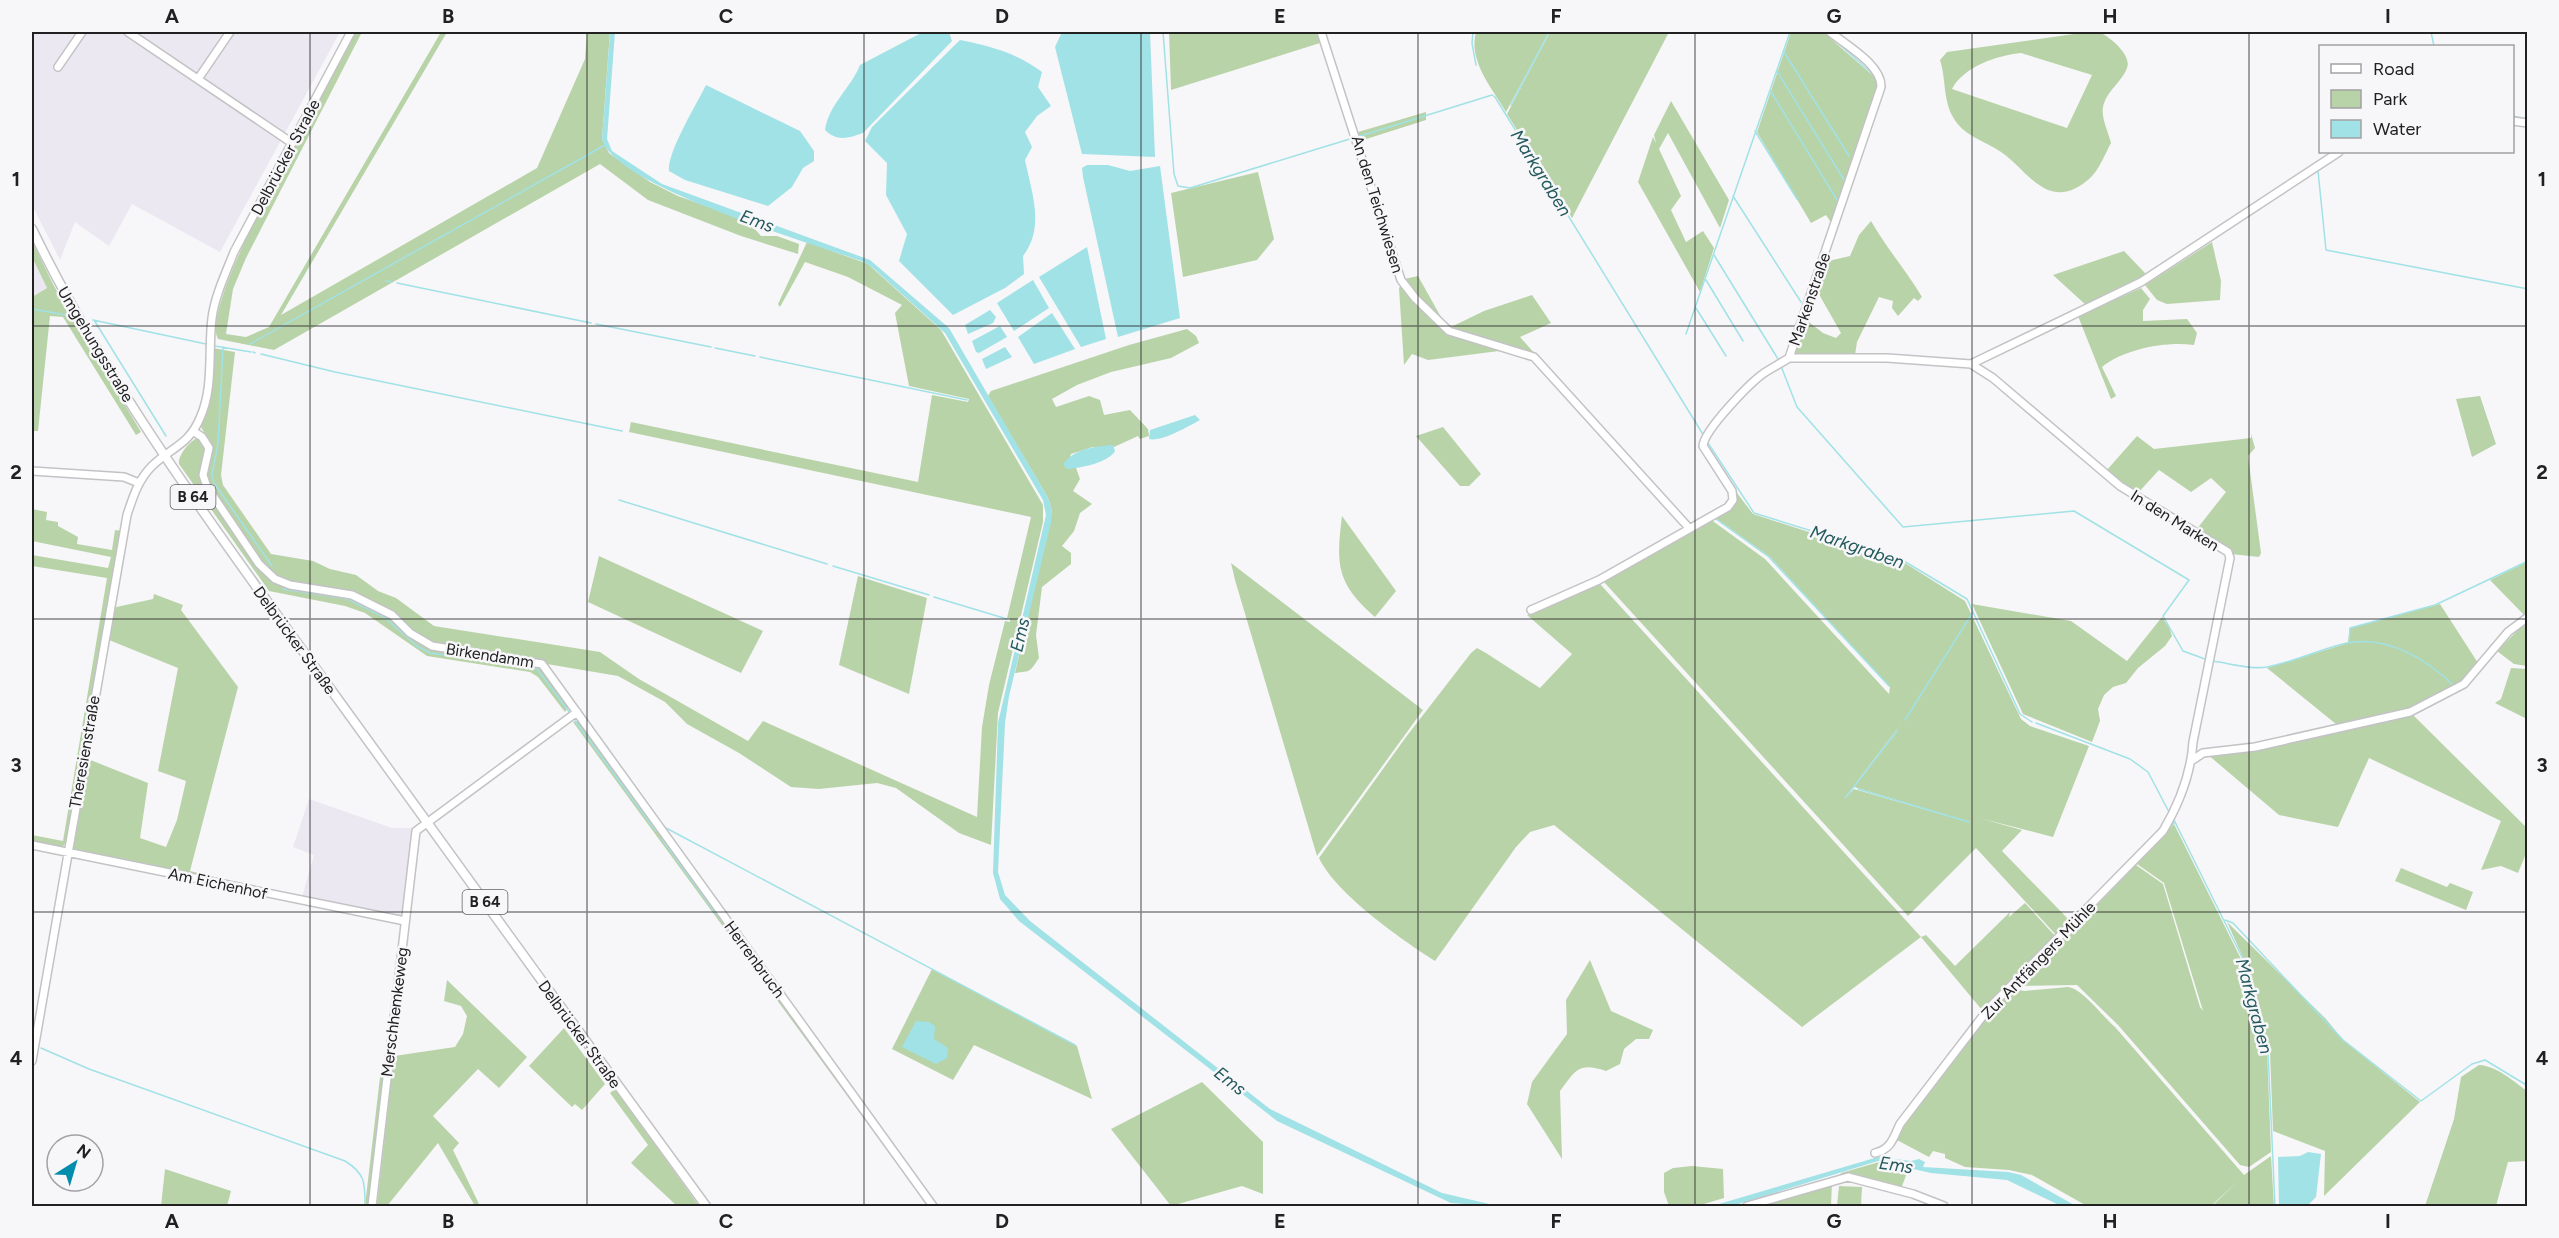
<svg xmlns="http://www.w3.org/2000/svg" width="2559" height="1238" viewBox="0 0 2559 1238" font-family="Figtree,sans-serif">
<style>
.built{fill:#ebe8f2}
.green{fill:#b9d3a8;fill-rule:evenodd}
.water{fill:#a0e2e6}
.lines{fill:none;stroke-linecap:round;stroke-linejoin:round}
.stream{stroke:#a0e2e6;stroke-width:1.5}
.minor-casing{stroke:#c3c2c5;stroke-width:10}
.major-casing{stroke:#c3c2c5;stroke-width:11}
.minor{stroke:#fff;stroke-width:7}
.major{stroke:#fff;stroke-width:8}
.grid{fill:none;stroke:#222122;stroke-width:1.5;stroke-opacity:0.55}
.labels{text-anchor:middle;stroke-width:5;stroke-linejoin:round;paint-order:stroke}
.shield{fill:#f7f6f9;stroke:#626162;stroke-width:1.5}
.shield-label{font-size:15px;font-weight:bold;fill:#222122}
.street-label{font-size:16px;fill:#222122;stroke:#f7f6f9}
.water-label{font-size:18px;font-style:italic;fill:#235a5d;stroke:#f7f6f9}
.neatline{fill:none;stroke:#222122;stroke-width:2}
.grid-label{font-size:20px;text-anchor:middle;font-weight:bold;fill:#222122}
</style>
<rect width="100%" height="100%" fill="#f7f6f9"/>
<path class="built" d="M32,32H340L220,252L132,204L109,246L75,222L60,260L32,205Z
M32,257L47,288L32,297Z
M309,799L392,828H413L401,916L396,917L302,897L314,855L293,847Z"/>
<path class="green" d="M355,32H362L246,258L233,289L226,334L246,337L269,327L441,32H447L281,315L537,168L585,59L587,32H610L602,139L609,153L650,182L678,196L748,221L761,236H777L799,244L798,254L741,236L648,200L600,164L274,350L218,339C197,305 332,75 355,32Z
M1169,32H1238L1240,34L1253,32H1316L1320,43L1171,90Z
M1476,32H1549L1506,112C1492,88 1468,61 1476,32Z
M1550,32H1669L1572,218L1507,114Z
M1791,32H1823L1877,79L1878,89L1832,224L1826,215L1811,223L1757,132Z
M2079,32C2085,32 2096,30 2101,33C2111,38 2132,55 2127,68C2122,82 2107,90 2103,107C2101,118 2108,131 2111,143C2100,164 2097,177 2076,188C2044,205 2025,168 2001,152C1985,141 1963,136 1953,117C1943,100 1946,78 1940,60L1947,52L2074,34ZM2021,53L2092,75L2067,128L1952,89C1963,67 1998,55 2021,53Z
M1671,101L1729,200L1720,228L1668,133L1659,149L1681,196L1671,210L1686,242L1703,231L1714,248L1700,292L1638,182L1653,137L1656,143L1654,135Z
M1426,112V120L1360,141L1358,132Z
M1258,172L1274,239L1257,260L1183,277L1171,193Z
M1871,221C1887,249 1906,270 1922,297L1918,301L1914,298L1898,316L1892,308L1893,301L1879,297L1857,342L1855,355L1797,357L1793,351L1805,319L1823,333L1836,338L1841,333L1816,289L1824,262L1850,256L1859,235Z
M32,241L54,286L141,432L136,435L63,317L50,316L38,431H32V297L47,288L32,257Z
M807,242L868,264L941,330L1043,505V522L998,713L991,845L959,833L896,788L877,783L819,789L791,787L739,753L687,724L665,702L618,676L541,663L569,706L565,712L538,677L530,672L427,656L365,613L345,606L269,591L179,464C178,455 189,442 197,438L201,440L205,434L201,427L210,394L213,348L235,352L221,475L223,485L271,554L313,561L330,569L356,575L378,591L396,598L434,626L600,652L639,679L748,741L763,721L977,817L982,727L989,685L1005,621L1010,622V619L1007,618L1031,517L629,432L631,422L918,482L932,395L968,402L969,399L909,386L895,313L902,305L848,277L805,262L780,307L778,304Z
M2212,242L2221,281L2220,300L2167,304L2157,300L2145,285Z
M2124,251L2145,273L2144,278L2087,306L2053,275Z
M1418,276L1446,326L1404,279Z
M1402,284L1458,337L1499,351L1428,360L1412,354L1404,365L1399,288Z
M2141,288L2150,299L2143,310V321L2187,319L2197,333L2194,345C2166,341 2124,349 2102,367L2116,396L2111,399L2078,316Z
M1532,295L1551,323L1520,337L1536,355L1449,328L1484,311Z
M1187,329L1196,336L1199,343L1171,358L1111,372L1077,385L1052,399L1056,407L1089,396L1100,400L1104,415L1130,410L1148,429L1149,436L1140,439L1138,436L1114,447H1093L1071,454L1067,468H1076L1080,479L1073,491L1092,504L1080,513L1074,531L1062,546L1071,553V564L1042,587L1036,635L1039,658C1029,673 1031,671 1015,673L1052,511L1048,498L988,396L991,391L1129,345Z
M2480,396L2496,444L2472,457L2456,399Z
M1443,427L1481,474L1469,486H1460L1416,436Z
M2251,434L2255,448L2248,456L2261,553L2259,557L2231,554L2196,530L2226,492L2211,478L2191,492L2159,470L2137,494L2106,471L2137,436L2154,449L2251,438Z
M1737,493L1753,514L1905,563L1965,601L2021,719L2030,726L2089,746L2053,837L1979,818L2022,830L2002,851L2071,922L2057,936L1976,848L1908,916L1604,582L1710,519L1765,559L1889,694L1890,687L1770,557L1714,517L1735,502ZM1903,721L1854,787L1972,823L1854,789L1844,799Z
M32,509L47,512L46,520L58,522V526L78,537L77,544L112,550L115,530L121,531L66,842L62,848L32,843V835L63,841L107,578L32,566V555L108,568L111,557L32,541Z
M1342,516L1396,591L1375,617C1336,583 1336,564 1342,516Z
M599,556L763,631L741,673L588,602Z
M2527,562V612L2524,615L2490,580Z
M1231,563L1423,710L1317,856L1235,580Z
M858,576L927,598L909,694L839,665Z
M1600,584L1921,937L1926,935L1955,966L2010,912L2009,917L2025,903L2056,937L1982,1010L1921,937L1802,1027L1554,825L1530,832L1516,847L1435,961C1401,939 1336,894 1319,858L1406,737L1471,653L1477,648L1486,653L1540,688L1572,654L1527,615Z
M154,594L183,605L181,610L238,687L190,871L279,893L72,849L70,846L88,759L148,783L140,838L166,847L177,820L186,781L158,771L178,668L109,640L89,755L86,753L112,608L153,599Z
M1972,604L2071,621L2127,661L2162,617L2169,627L2172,636L2165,646L2138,668L2126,683L2113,687L2104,695L2098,709L2100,721L2092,742L2023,714Z
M2440,604L2478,663C2446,707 2386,714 2336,724L2267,668L2348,643L2350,628Z
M2527,621V666L2514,664L2497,651Z
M2511,668L2527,669V719L2495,703L2501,699Z
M2411,713L2527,828V851L2518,873L2501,866L2481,870L2501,821L2369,758L2338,827L2279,815L2207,754Z
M582,720L932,1206H928L573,722Z
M2174,824L2244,965L2267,1049L2271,1152L2249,1167L2240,1165L2118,1025L2077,985L2018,986L2136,865L2163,884L2200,1007L2203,1011L2164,883L2137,864Z
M2401,868L2447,887L2450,883L2473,892L2466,910L2395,881Z
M2227,922L2326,1019L2343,1040L2420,1102L2324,1196L2325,1151L2273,1131L2270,1052L2245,962Z
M1590,960L1611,1011L1653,1030L1649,1039H1636L1624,1049L1620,1064L1606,1071C1578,1062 1576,1070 1560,1091L1562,1159L1527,1104L1532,1082L1567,1034L1566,1000Z
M932,969L1077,1046L1092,1099L974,1045L953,1080L892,1049Z
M447,980L527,1057L499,1088L478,1069L433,1116L459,1143L453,1150L480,1206H475L438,1143L387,1206H377L394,1056L455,1047L463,1034L467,1016L461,1006L444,1001Z
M2068,987C2083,989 2102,1016 2115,1027L2244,1175L2271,1156L2274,1206H2212L2239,1180L2211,1206H2087L2032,1175L2009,1170L1965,1167L1945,1158V1154L1933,1151L1929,1157L1895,1139L1902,1123L1989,1011L2014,989L2024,991Z
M564,1028L605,1084L582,1110L575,1104L572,1107L529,1066Z
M2479,1065C2497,1066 2513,1081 2527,1091V1161L2508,1162L2496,1206H2425L2454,1119L2461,1077Z
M380,1077L383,1078L369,1206H365Z
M1202,1082L1263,1142V1194L1242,1186L1171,1206L1111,1129Z
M615,1089L699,1206H677L631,1163L648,1145L610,1093Z
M1879,1162L1908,1170L1901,1189L1840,1176L1841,1173Z
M1692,1166L1723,1169L1724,1198L1697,1206H1669L1664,1192V1173L1673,1168Z
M165,1169L231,1191L227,1206H161Z
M1832,1182L1831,1206H1754Z
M1839,1186L1862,1187L1861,1206H1837Z"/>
<path class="water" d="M610,32H615L607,139L612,151L662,184L870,260L949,328L1048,498L1052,511L1051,523L1009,696L1005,723L998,872L1005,895L1030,921L1270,1109L1442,1193L1498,1206L1451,1203L1277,1121L1019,921L1000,899L993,873L998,723L1046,515L1043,500L945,333L873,268L864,262C815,244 614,187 602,139Z
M923,32H949L952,41L863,133C849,138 837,142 825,130C829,104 851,88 860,65Z
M1062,32H1150L1155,157L1082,154L1055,47Z
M960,40C990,46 1017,53 1042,72L1038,87L1051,106L1037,116L1025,132L1032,147L1025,160C1032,194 1045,227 1023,256L1024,274L1005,288L953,315L899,261L907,234L886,195L887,163L865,141L872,127Z
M706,85L800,131L814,151V161L803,168L792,187L768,206L685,180L669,171C667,152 697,104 706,85Z
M1087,165H1108L1130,171L1160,166L1180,318L1118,337L1083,177L1082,168Z
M1087,247L1106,339L1081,347L1039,277Z
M1033,280L1049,308L1014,331L997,303Z
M990,310L996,317L993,323L968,334L965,325Z
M1052,313L1075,349L1034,364L1018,337Z
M1000,326L1007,337L979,353L976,352L972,341Z
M1005,347L1012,357L986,369L982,359Z
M1195,415L1200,420C1187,427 1162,442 1149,439L1150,430Z
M1113,445L1115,451C1108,463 1080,468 1067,469L1063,464C1076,448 1093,447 1113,445Z
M916,1021L929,1022L935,1026L934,1039L948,1048L947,1058L936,1064L902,1047Z
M2308,1152L2321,1154L2316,1197L2307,1206H2279L2278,1157L2300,1156Z
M1878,1157L1911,1161L1919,1159L1925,1162L1923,1167L2008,1172L2021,1175L2076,1206H2061L2007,1180L1931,1173L1878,1161L1732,1206H1712Z"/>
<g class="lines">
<path class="stream" d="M1163,32L1174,174L1178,186L1190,188L1353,138
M1473,32L1472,43L1476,65
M2431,32L2434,46
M1831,37L1875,76
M1784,52L1849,156
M1777,71L1844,180
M1770,90L1837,200
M1511,105L1549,32
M2512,116L2528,119
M1755,131L1797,199
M1357,137L1492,95L1495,97L1704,436
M2318,171L2326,250L2528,289
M1733,196L1801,302
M1714,255L1778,359
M1706,280L1743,341
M386,281L392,282
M397,283L591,323
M1696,308L1726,356
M32,309L66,315
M93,320L206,344
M94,320L166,436
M596,324L711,347
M1686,334L1790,32
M250,344L605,145
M215,346L251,352
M223,347L218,444L212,474L214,483L272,566
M715,348L755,356
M253,352L255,353
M261,354L335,372L622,431
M760,357L967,400
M1781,366L1797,407L1903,527L2074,511L2189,580L2163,616L2183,651L2205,659
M1708,443L1754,513L1899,558L1967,599L2020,714L2032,722
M619,500L827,564
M1716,519L1769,557L1889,686
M833,566L929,595
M283,589L348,599L384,617L417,646L430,653L474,659
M934,597L1007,619
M2349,641L2350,628L2435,605L2528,561
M481,660L537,669L570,713
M2212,661C2229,663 2251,670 2267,667C2294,662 2320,649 2347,643C2387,635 2427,659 2454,686
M1905,720L1973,612
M575,721L656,831
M2036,723L2130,759L2148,772L2169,812
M1858,789L1969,822
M1846,797L1897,731
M2174,820L2244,961L2268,1052L2275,1206
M666,828L1075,1045
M661,838L717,915
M2225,920L2233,923L2343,1040L2421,1101L2472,1064L2485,1060L2528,1086
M725,925L860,1111
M2018,984L2174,823
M1990,1012L2012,990
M41,1048L89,1069L345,1161C366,1174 365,1184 365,1206"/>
<g class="minor-casing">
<path id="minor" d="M128,32L292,143
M1321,32L1401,280L1415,298L1449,331L1534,357L1689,528
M58,67L82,32
M198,79L230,32
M2512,121L2528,123
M1789,358H1887L1971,364L1993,378L2120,486L2228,552L2230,558L2193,742C2191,773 2179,804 2163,831L1989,1008L1900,1124C1893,1139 1891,1149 1875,1153
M1971,364L2141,282L2339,152
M193,431L202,437L209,448L203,475L207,487L259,564L275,579L290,585L352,595L392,615L410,633L432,646L542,664L933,1206
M32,471L124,477L139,483
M1531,610L1599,580L1728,507L1733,500L1732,491L1703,446C1704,430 1750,383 1764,373C1772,368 1781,363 1789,358L1881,87C1882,65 1846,45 1830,32
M2191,761L2203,753L2255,747L2410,712L2464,684L2508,632L2528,617
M32,845L405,921
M32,1061L127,515C133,497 138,480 152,466C170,448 189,445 200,418C214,388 208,350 212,318C215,295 226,273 234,252L351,32
M372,1206L416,831L577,712
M1747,1206L1848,1177L1913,1194L1944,1206"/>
</g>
<g class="major-casing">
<path id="major" d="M32,229C110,390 219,535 324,680C451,856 578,1031 706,1206"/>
</g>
<use href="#minor" class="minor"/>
<use href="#major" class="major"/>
</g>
<path class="grid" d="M310,32V1206M587,32V1206M864,32V1206M1141,32V1206M1418,32V1206M1695,32V1206M1972,32V1206M2249,32V1206M32,326H2528M32,619H2528M32,912H2528"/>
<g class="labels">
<g class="shield">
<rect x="170.5" y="485" width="45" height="24" rx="4.5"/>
<rect x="462.5" y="890" width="45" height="24" rx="4.5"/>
</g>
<g class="shield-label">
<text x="193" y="502">B 64</text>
<text x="485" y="907">B 64</text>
</g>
<g class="street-label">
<text transform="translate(285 157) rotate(-62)" y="6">Delbrücker Straße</text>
<text transform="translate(1378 204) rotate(73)" y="6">An den Teichwiesen</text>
<text transform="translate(1809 299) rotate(-71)" y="6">Markenstraße</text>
<text transform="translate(96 344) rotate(59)" y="6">Umgehungsstraße</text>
<text transform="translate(2175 520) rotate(32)" y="6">In den Marken</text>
<text transform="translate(295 640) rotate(54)" y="6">Delbrücker Straße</text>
<text transform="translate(490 655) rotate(9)" y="6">Birkendamm</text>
<text transform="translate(84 752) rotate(-80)" y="6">Theresienstraße</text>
<text transform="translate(218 883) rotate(12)" y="6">Am Eichenhof</text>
<text transform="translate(755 959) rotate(54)" y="6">Herrenbruch</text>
<text transform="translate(2038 960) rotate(-46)" y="6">Zur Antfängers Mühle</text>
<text transform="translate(394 1012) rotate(-83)" y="6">Merschhemkeweg</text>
<text transform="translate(580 1034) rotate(54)" y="6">Delbrücker Straße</text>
</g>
<g class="water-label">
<text transform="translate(1541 173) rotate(58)" y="6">Markgraben</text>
<text transform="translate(757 221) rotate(20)" y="6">Ems</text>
<text transform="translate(1857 547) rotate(19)" y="6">Markgraben</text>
<text transform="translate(1020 635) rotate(-77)" y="6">Ems</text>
<text transform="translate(2254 1006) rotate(75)" y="6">Markgraben</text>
<text transform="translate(1230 1081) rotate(38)" y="6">Ems</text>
<text transform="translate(1896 1165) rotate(8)" y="6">Ems</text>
</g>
</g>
<rect width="2559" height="1238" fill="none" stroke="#f7f6f9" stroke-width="66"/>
<rect x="2319" y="45" width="195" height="108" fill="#f7f6f9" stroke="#a2a1a3" stroke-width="1.5"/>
<rect x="2331" y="64" width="30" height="9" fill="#ffffff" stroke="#a2a1a3" stroke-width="1.5"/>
<text x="2373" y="75" font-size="18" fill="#222122">Road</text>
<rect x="2331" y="90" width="30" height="18" fill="#b9d3a8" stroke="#a2a1a3" stroke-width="1.5"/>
<text x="2373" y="105" font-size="18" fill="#222122">Park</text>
<rect x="2331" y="120" width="30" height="18" fill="#a0e2e6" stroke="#a2a1a3" stroke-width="1.5"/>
<text x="2373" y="135" font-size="18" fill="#222122">Water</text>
<g transform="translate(75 1163) rotate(37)"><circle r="28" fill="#f7f6f9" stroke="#a2a1a3" stroke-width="1.5"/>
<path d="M0-4.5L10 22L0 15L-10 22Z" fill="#018dab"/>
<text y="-9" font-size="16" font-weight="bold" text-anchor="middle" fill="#222122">N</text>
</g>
<rect x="33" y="33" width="2493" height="1172" class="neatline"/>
<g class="grid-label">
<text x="172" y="23">A</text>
<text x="448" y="23">B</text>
<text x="726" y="23">C</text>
<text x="1002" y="23">D</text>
<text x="1280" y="23">E</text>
<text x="1556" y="23">F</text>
<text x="1834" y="23">G</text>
<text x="2110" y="23">H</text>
<text x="2388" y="23">I</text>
<text x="16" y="186">1</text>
<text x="2542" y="186">1</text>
<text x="16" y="479">2</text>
<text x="2542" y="479">2</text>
<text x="16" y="772">3</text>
<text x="2542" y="772">3</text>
<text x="16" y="1065">4</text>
<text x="2542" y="1065">4</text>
<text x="172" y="1228">A</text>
<text x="448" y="1228">B</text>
<text x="726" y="1228">C</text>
<text x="1002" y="1228">D</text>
<text x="1280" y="1228">E</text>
<text x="1556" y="1228">F</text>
<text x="1834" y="1228">G</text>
<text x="2110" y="1228">H</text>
<text x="2388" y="1228">I</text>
</g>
</svg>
